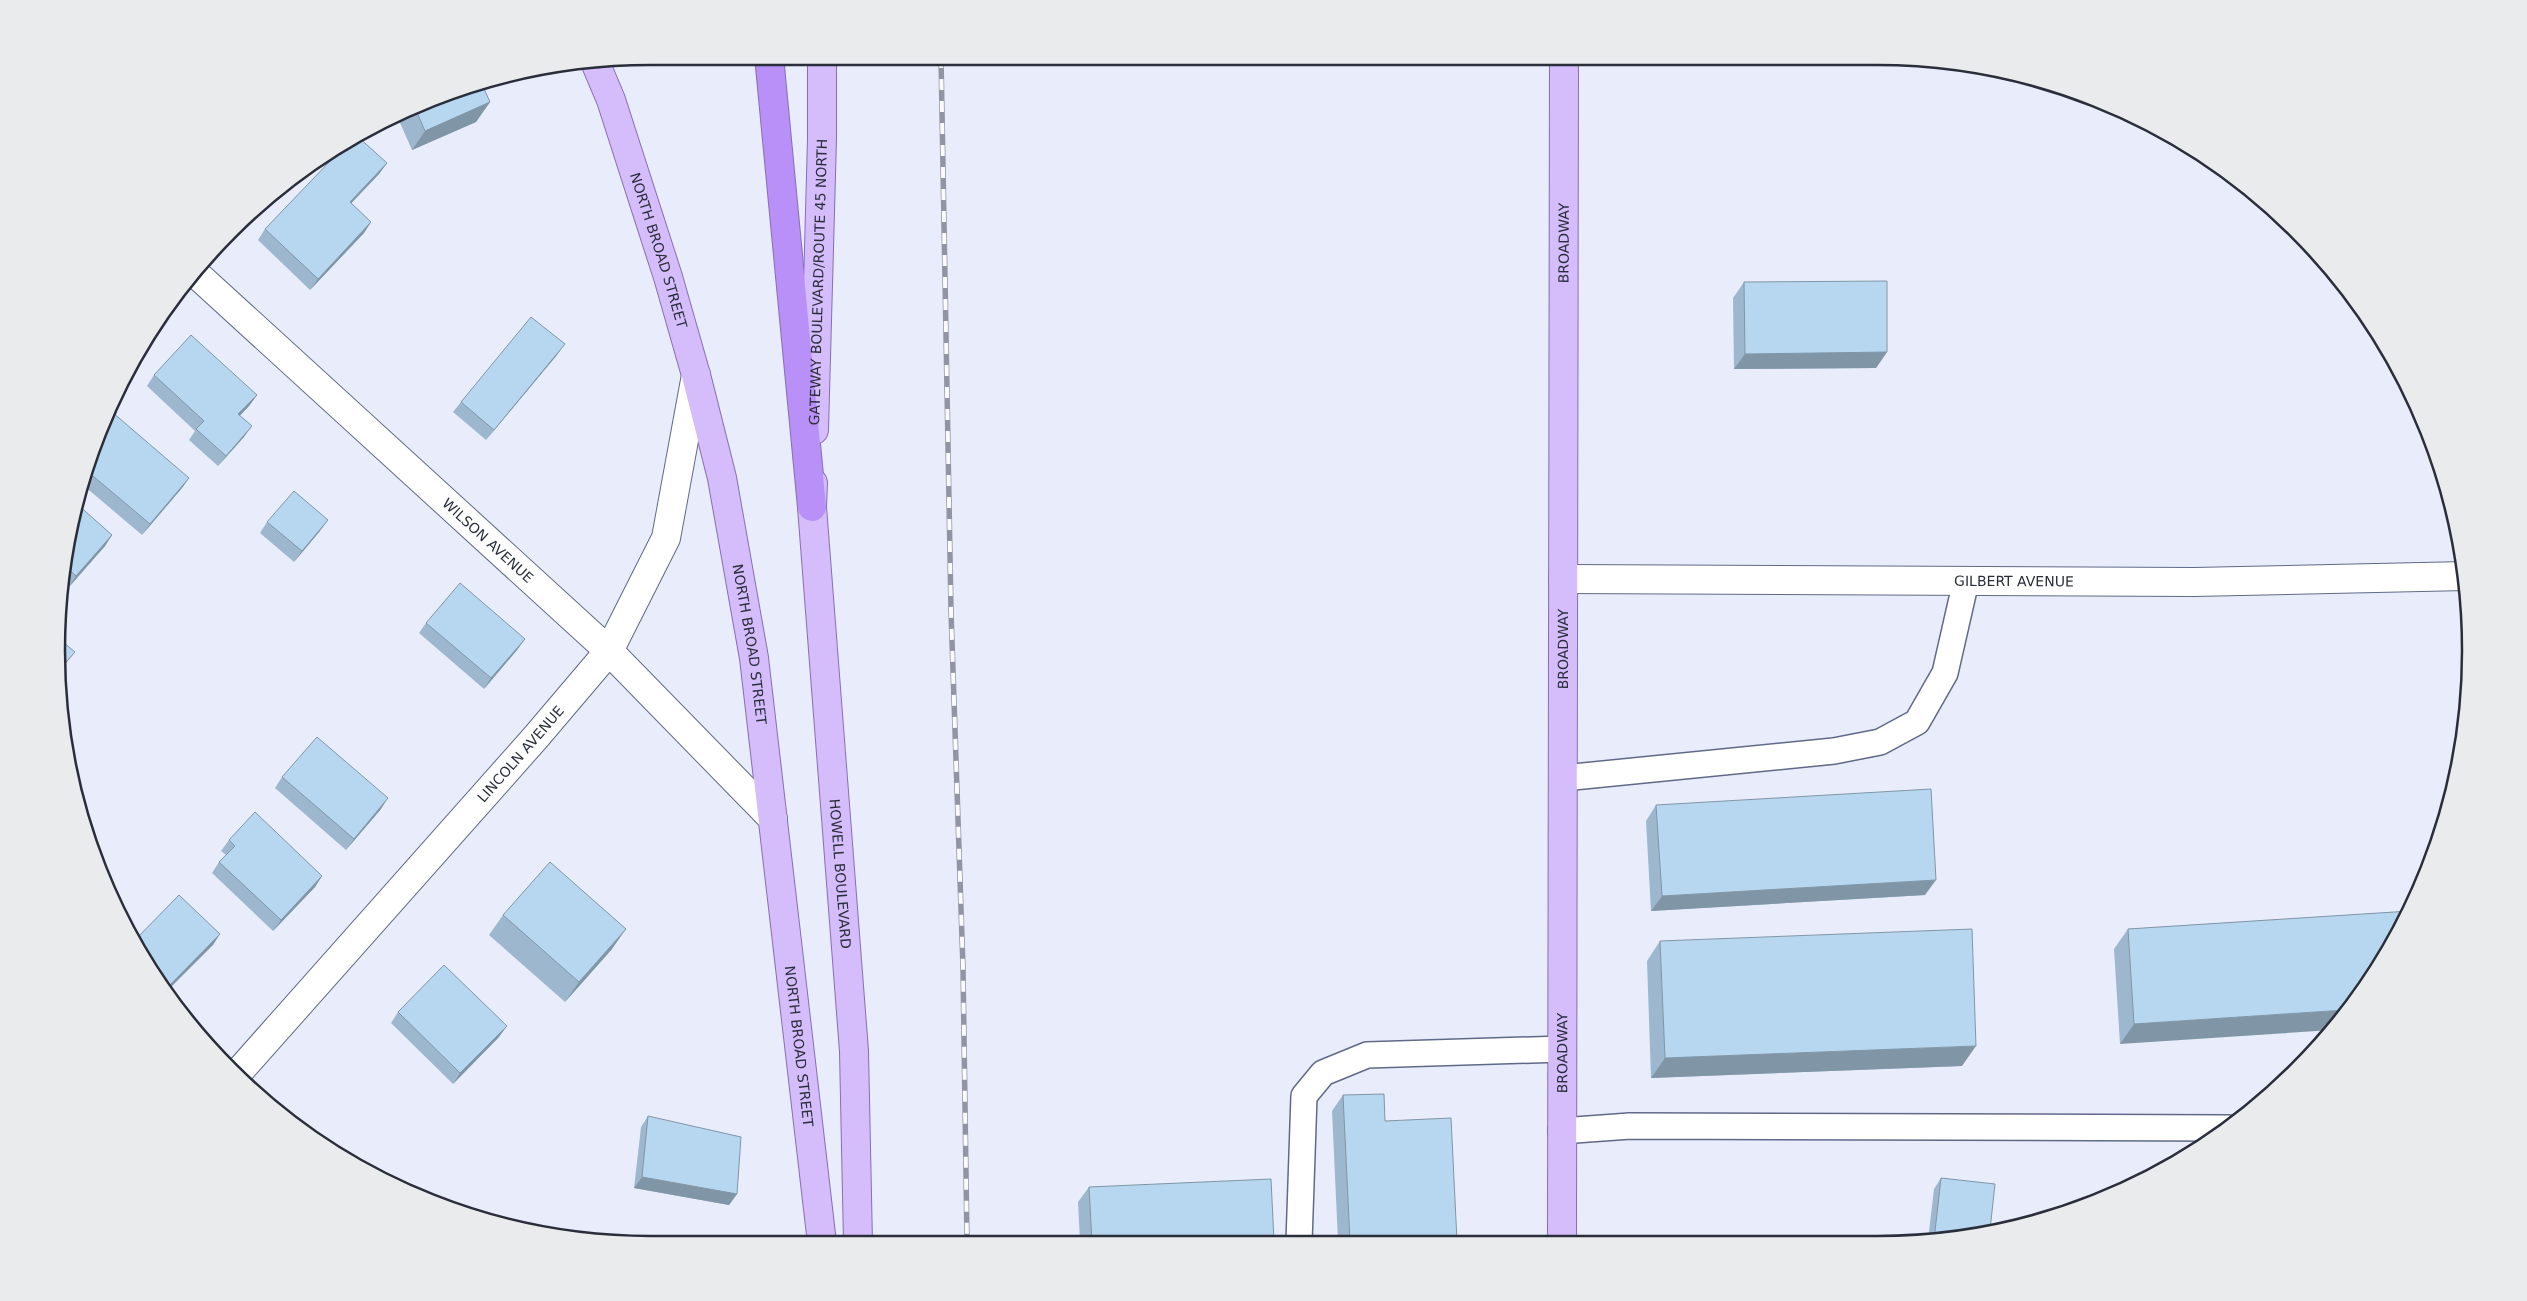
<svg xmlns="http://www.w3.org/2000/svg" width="2527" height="1301" viewBox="0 0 2527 1301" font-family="'DejaVu Sans',sans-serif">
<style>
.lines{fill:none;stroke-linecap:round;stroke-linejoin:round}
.lane-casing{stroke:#606987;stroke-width:28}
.street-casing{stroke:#606987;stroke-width:30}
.primary-casing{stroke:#876eb5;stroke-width:30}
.highway-casing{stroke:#876eb5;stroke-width:30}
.lane{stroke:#fff;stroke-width:25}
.street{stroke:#fff;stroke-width:28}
.primary{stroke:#d5bcfa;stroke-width:28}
.highway{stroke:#b990f7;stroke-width:28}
.rail-casing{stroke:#9195a3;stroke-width:5.5}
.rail{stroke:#fbfbfb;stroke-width:4;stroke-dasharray:11;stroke-linecap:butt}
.wall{fill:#9db8ce}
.shaded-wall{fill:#8096a7}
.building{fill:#b7d6ef;stroke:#8096a7}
.labels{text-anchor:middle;stroke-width:4.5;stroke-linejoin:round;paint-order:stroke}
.street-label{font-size:14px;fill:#2a2e3b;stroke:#fbfbfb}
.rim{fill:none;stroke:#2a2e3b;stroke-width:2.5}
</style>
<rect width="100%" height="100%" fill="#e9edfb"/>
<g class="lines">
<g class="lane-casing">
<path id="lane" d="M1563,778L1834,751L1880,742L1917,722L1945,673L1966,581
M1561,1131L1630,1126L2228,1128
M1299,1242L1304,1096L1323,1073L1367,1055L1562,1049"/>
</g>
<g class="street-casing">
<g id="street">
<path id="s1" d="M194,272L609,651L773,819"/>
<path id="s2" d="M1563,579L2194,582L2466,576"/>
<path id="s3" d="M236,1075L536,737L609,651L666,538L696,375"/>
</g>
</g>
<g class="primary-casing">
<g id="primary">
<path id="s4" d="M595,62L611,100L668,277L696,375L722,478L754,658L822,1243"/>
<path id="s5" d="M814,430L822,139V56"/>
<path id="s6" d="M813,483L812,507L854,1051L858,1243"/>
<path id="s7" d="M1562,1241L1564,57"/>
</g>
</g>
<g class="highway-casing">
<path id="highway" d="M769,56L812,507"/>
</g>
<use href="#lane" class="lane"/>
<use href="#street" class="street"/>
<use href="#primary" class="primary"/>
<use href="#highway" class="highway"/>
<g class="rail-casing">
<path id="rail" d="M941,57L951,611L963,968L967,1242"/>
</g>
<use href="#rail" class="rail"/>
</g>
<path class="wall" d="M1721,57L1909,58L1906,63L1721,65Z
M459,88L490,102L476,122L412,150L397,116Z
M387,163L379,174L351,203L371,222L364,233L310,290L258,240L265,229Z
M1744,282L1887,352L1876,368L1734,369L1733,298Z
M557,355L486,440L453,412L461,402Z
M154,375L257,395L249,406L240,415L244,437L218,466L189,440L195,431L147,386Z
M101,425L189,478L182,488L142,535L83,485Z
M267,522L320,531L294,562L260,533Z
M68,534L112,535L105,546L69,587L62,581Z
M426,623L525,639L517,650L484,689L419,633Z
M282,777L381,809L346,850L275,788Z
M1656,805L1925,895L1651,911L1646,821Z
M229,840L322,876L315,887L273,931L212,873L219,862L226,855L221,851Z
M2410,911L2120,1044L2114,949L2128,929Z
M503,915L612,949L565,1002L489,935Z
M1660,941L1962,1066L1651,1078L1647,961Z
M398,1012L499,1037L453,1084L391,1023Z
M1343,1095L1385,1121L1457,1241H1338L1332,1111Z
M648,1116L737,1194L729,1205L634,1188L641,1127Z
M1941,1178L1954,1240H1928L1934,1189Z
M1089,1187L1274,1241L1080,1242L1078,1202Z"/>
<path class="shaded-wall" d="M1726,57L1909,58L1906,63L1721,65Z
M490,102L476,122L412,150L425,131Z
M387,163L379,174L342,213L350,202Z
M371,222L364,233L310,290L318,279Z
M565,344L557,355L486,440L494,430Z
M1887,352L1876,368L1734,369L1745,354Z
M257,395L249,406L231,425L238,414Z
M252,426L244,437L218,466L226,456Z
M189,478L182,488L142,535L150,524Z
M328,520L320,531L294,562L302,551Z
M112,535L105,546L69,587L76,576Z
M525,639L517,650L484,689L491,678Z
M75,652L67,662L59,671V670Z
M388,798L381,809L346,850L354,839Z
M322,876L315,887L273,931L281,920Z
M1936,880L1925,895L1651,911L1662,896Z
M626,929L612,949L565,1002L579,982Z
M220,934L213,945L166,992L164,990Z
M2345,1010L2332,1030L2120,1044L2134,1024Z
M507,1026L499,1037L453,1084L460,1073Z
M1976,1046L1962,1066L1651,1078L1665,1058Z
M642,1177L737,1194L729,1205L634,1188Z"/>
<path class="building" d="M481,82L490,102L425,131L415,108L459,88Z
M355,135H356L387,163L350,202L371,222L318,279L265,229Z
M1887,281V352L1745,354L1744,282Z
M531,317L565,344L494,430L461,402Z
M191,335L257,395L238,414L252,426L226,456L196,429L204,421L154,375Z
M112,412L189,478L150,524L87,471L101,425Z
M294,491L328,520L302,551L267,522Z
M77,504L112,535L76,576L64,565L68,534Z
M460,583L525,639L491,678L426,623Z
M58,638L75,652L59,670Z
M317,737L388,798L354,839L282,777Z
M1931,789L1936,880L1662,896L1656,805Z
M255,812L322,876L281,920L219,862L235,846L229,840Z
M550,862L626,929L579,982L503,915Z
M179,895L220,934L165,990L157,981L134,941Z
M2410,911L2345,1010L2134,1024L2128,929Z
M1972,929L1976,1046L1665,1058L1660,941Z
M444,965L507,1026L460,1073L398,1012Z
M1384,1094L1385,1121L1451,1118L1457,1241H1350L1343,1095Z
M648,1116L741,1137L737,1194L642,1177Z
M1941,1178L1995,1184L1990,1230L1954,1240H1934Z
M1271,1179L1274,1241L1092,1242L1089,1187Z"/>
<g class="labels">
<g class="street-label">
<text dy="5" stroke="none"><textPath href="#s7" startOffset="998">BROADWAY</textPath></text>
<text dy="5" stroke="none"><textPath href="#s4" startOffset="199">NORTH BROAD STREET</textPath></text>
<text dy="5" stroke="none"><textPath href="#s5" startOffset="148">GATEWAY BOULEVARD/ROUTE 45 NORTH</textPath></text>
<text dy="5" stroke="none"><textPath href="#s1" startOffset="398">WILSON AVENUE</textPath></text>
<text dy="5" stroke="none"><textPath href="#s2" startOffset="451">GILBERT AVENUE</textPath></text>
<text dy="5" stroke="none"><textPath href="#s4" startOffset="604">NORTH BROAD STREET</textPath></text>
<text dy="5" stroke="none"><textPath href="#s7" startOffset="592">BROADWAY</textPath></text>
<text dy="5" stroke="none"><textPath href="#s3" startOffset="429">LINCOLN AVENUE</textPath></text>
<text dy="5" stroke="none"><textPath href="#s6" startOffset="392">HOWELL BOULEVARD</textPath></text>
<text dy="5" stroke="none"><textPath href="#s4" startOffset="1009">NORTH BROAD STREET</textPath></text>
<text dy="5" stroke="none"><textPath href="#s7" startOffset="188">BROADWAY</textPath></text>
</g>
</g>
<path d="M0 0H2527V1301H0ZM650 65H1877A585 585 0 0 1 2462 650V651A585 585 0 0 1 1877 1236H650A585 585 0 0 1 65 651V650A585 585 0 0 1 650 65Z" fill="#eaebec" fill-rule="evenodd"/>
<path class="rim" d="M650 65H1877A585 585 0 0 1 2462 650V651A585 585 0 0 1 1877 1236H650A585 585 0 0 1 65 651V650A585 585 0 0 1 650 65Z"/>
</svg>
